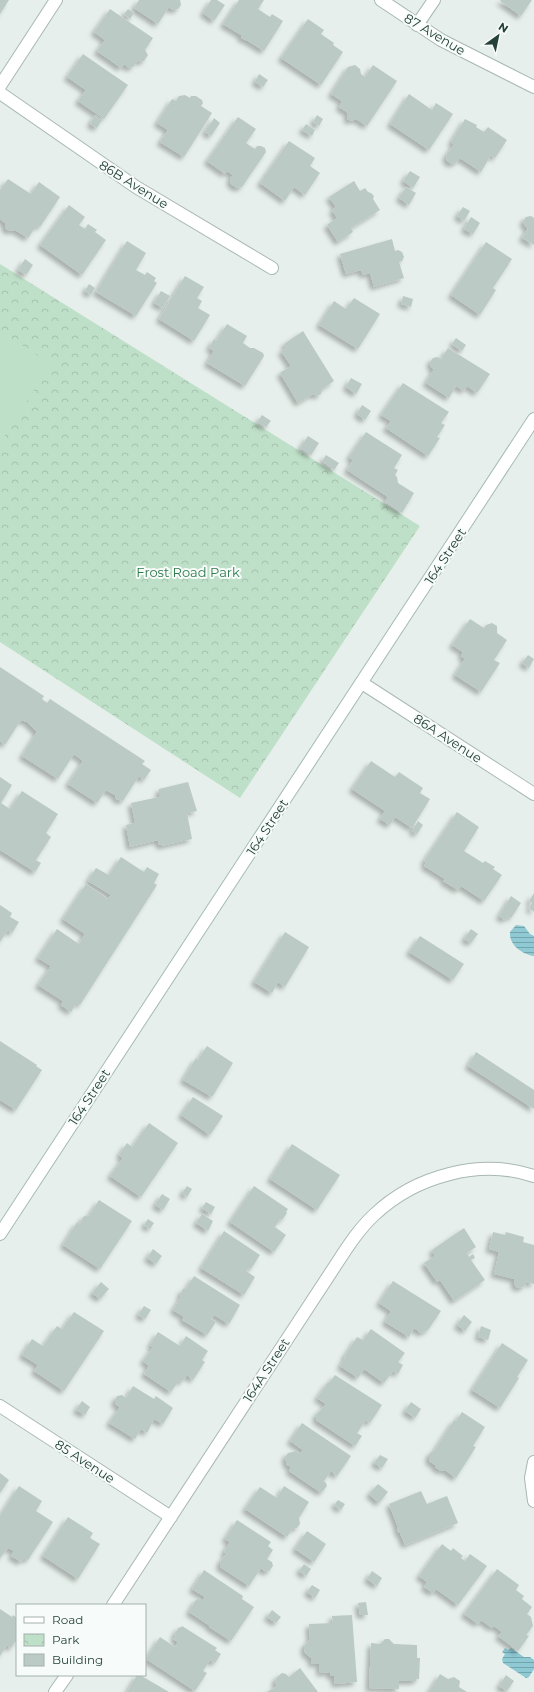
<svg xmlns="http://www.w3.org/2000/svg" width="534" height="1692" viewBox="0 0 534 1692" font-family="Montserrat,sans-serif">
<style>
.park{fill:url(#park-crowns)}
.pitch{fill:#bfe0c8}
.water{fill:url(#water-rules)}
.building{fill:#bbcac4;filter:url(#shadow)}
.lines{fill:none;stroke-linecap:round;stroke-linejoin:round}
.street-casing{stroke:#a8b8b2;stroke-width:14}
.secondary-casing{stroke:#a4bbb3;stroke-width:14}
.street{stroke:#fff;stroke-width:12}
.secondary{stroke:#fff;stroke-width:12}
.labels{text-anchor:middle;stroke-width:4;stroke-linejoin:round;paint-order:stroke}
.street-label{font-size:13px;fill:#24423a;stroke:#f7fbf9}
.park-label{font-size:13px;fill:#2d7a4b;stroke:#f7fbf9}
</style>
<defs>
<pattern id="park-crowns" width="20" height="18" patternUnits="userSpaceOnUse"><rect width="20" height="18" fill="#bfe0c8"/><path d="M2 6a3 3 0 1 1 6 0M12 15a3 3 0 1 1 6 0" fill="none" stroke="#a4c1ad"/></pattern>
<pattern id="water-rules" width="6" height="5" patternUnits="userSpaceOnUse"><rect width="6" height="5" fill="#8ec9d4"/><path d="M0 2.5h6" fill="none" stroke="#74a5ad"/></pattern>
<filter id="shadow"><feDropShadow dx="-3.5" dy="3.5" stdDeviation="2" flood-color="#0004"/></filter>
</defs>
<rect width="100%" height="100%" fill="#e6efeb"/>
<path class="park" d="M0,264L420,526L240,798L0,642Z"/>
<path class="pitch" d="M0,331L51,364L0,443Z"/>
<path class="water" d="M516,925L524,926L530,934L534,936V956C522,954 509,945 510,932Z
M505,1648L508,1650L511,1648L524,1657H530L534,1660V1669L529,1677L526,1678L503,1663L502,1659L505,1654L502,1652Z"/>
<path class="building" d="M0,0H9L0,14Z
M139,0H180L181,5L178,9L173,10L169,7L158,24L134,8Z
M211,0H217L225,5L214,21L203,13Z
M239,0H264L258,9L270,17L272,14L283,21L264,51L248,41L241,38V35L223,24Z
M501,0H532L521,16L500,1Z
M110,9L153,38L145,50L148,55L144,61L140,62L138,60L133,67L129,68L124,64L121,68L97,51L105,40L94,32Z
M128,9L134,13L130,19L124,14Z
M308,19L324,30L321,34L334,43L333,45L343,52L321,85L281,58Z
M83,54L128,85L104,119L78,101L86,90L67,77Z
M355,65L360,69L361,74L365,77L373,65L397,81L367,126L356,119L351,121L347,119L348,113L339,107L342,101L331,94L348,67Z
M259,74L268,80L263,87L255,82Z
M409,94L432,110L436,103L453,114L429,150L390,124Z
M185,95L190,98L191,96H196L202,100L203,103L201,106L212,113L184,157L160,142L168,130L157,123L172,99L176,101L179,96Z
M95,115L102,120L97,128L90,124Z
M317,115L323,119L319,126L313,122Z
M238,117L256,129L246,143L255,149L257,146H261L265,148L266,152L242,187L237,188L231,184L230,178L233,175L227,171L225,174L207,161Z
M214,118L220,123L211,136L205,132Z
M465,119L477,125L476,127L484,132L488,127L507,140L495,158L491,155L481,172L460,158L457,162L452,164L447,161L446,156L454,144L451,142Z
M306,124L315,130L312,136L302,130Z
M289,141L315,158L310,166L320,173L305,195L294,187L285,201L260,183Z
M410,171L420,177L413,188L403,181Z
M8,179L31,194L39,182L60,197L40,227L37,225L28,238L15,230L9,231L5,228V223L0,219V190Z
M354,181L360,191L365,188L368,192L371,193L374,196L373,199L380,210L351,228L353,232L338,242L327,225L337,218L332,210L336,207L329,197Z
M406,187L416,193L409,205L399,198Z
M69,205L85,217L79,225L85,229L88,224L97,230L95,232L106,240L82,275L40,245Z
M463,207L470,211L464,221L457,216Z
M531,216L534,218V245L522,238L528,228L525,226L523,221L526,217Z
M471,217L480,223L473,234L464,229Z
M392,239L395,251L398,250L402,252L404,257L402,261L399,262L404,278L374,287L370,273L363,275L361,270L346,274L340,254Z
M127,241L146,253L136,270L145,275L147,272L156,278L154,281L157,283L136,316L96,292Z
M486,242L512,259L493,288L496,290L480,315L451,295Z
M25,259L33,265L26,275L18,270Z
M185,276L204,287L197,298L202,301L198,308L210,315L194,341L159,319Z
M89,284L95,288L91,295L85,291Z
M161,291L170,296L163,308L154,303Z
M403,296L413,299L411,307L401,304Z
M354,298L380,314L358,349L319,325L334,301L346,309Z
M227,324L247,336L243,343L250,348H254L263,353L264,356L245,386L207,363L214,351L209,348L214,339L216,341Z
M303,331L334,381L322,389L321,394L317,396L313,394L298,403L280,373L291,366L281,351L286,348L284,344Z
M456,338L466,345L462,351L452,344Z
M448,348L490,374L477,393L467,386L464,391L456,386L449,398L426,383L434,369L431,367L430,362L433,358L437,357L441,359Z
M351,378L362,384L356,394L346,387Z
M403,383L449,412L441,423L445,425L437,437L440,438L428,456L386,428L391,421L381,415Z
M362,405L371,411L365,420L357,414Z
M262,415L271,421L266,427L257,422Z
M366,432L402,455L394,468L398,470L395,475L397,477L398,483L414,493L402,513L385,502L388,497L347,470L353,460L349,457Z
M308,436L319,443L311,455L300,448Z
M326,455L339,463L334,470L322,461Z
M470,619L484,628L486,625L492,623L497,626V633L507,640L494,660L500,663L481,692L455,675L465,659L461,656L463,652L452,645Z
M528,655L534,659L529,668L522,663Z
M0,667L44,696L42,699L47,703L50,699L145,761L142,764L151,770L144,780L139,776L123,801L116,799L115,795L106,790L97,803L68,784L83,761L74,754L58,779L22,756L37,732L27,722L21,720L5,745L0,741Z
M371,761L395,777L399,772L423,788L420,793L430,799L412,828L395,817L390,825L380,819L385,811L352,789Z
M0,777L12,785L1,803L10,809L22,791L58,814L46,833L51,837L36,860L41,863L35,872L0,850Z
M188,782L197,811L187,813L192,839L161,846V844L159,845L158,840L130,847L126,825L135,823L131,803L159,797V789Z
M457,812L479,827L464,851L483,863L485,861L495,867L493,869L502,875L484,901L461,886L458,890L443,881L445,879L424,866L426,863L424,861Z
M418,821L423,825L417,834L412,831Z
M121,857L144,872L147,867L159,874L154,883L157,885L80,1005L77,1002L71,1012L61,1005L63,1001L38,985L51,966L38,958L57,929L79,944L85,934L63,919L86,884L108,899L111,895L88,881L96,868L109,875Z
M534,893V912L529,908L532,903L529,901Z
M511,896L521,903L511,918L508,916L505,920L499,916Z
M0,905L12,913L10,917L19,922L12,933L8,930L0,942Z
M471,929L478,934L471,943L464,939Z
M285,932L309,947L285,987L278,982L272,993L254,982Z
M420,936L464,964L453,980L409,952Z
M0,1041L37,1065L36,1066L42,1070L16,1110L0,1100Z
M207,1046L233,1063L212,1097L183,1080L196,1058L198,1060Z
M476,1052L534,1090V1109L468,1066Z
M193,1097L223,1116L210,1135L181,1115Z
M149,1123L178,1143L141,1197L110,1176L123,1158L119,1155L127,1143L132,1147Z
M292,1144L340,1175L317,1210L270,1179Z
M187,1186L192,1189L187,1197L182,1193Z
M254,1186L288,1209L286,1212L287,1213L282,1220L280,1219L275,1227L286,1235L274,1252L230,1222Z
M162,1194L170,1199L163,1210L155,1205Z
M99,1200L132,1221L100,1269L63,1245L77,1222L80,1224L83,1217L87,1215L88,1217Z
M206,1202L215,1207L211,1214L202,1208Z
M202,1214L213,1221L208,1231L196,1223Z
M148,1219L154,1223L150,1229L144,1225Z
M464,1228L476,1247L467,1253L469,1257L473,1254L475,1258L471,1260L485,1280L454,1301L440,1280L437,1282L424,1263L435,1256L432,1250Z
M224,1231L260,1255L251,1269L248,1268L246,1271L255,1277L244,1295L201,1268Z
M493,1232L505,1235L506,1232L524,1237L523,1242L534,1245V1284L526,1282L525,1286L520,1288L516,1287L514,1283L515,1279L494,1274L499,1252L489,1249Z
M153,1249L162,1256L156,1264L147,1258Z
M194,1276L240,1305L229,1324L214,1315L211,1319L216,1322L207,1335L182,1320L184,1317L173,1310L181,1297L180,1294L183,1289H186Z
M393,1281L441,1311L428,1330L421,1333L414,1328L409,1337L385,1322L391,1311L379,1303Z
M101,1282L109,1289L100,1299L92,1293Z
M144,1306L151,1310L145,1319L138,1315Z
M74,1312L104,1331L64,1391L34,1371L38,1365L22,1355L32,1339L43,1346L57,1326L62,1329Z
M464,1315L472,1322L465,1331L457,1325Z
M481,1326L491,1330L488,1340L478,1337Z
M371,1329L405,1353L398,1362L403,1365L398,1374L393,1371L384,1383L364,1369L358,1378L340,1366L345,1358L344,1357L357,1337L363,1340Z
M158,1332L180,1346L186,1336L208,1351L202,1360L205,1362L193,1380L187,1375L182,1382L179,1380L171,1392L144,1374L149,1366L143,1361L153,1347L150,1345Z
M502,1343L528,1360L517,1377L519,1378L500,1408L472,1390Z
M335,1375L382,1405L370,1423L366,1420L357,1433L362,1436L355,1446L316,1420L317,1417L315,1416L326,1404L317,1398L328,1382L329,1383Z
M133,1386L154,1399L156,1396L173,1408L163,1424L154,1419L147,1433L141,1429L135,1439L109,1423L120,1407L115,1404V1400L117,1396L122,1395L126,1398Z
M82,1401L90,1407L85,1415L76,1410Z
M411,1402L421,1409L415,1418L405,1411Z
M462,1412L485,1427L473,1446L476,1447L456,1478L445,1470L441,1471L435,1467V1465L429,1461V1455L431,1452L434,1451L454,1420L456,1421Z
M302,1423L351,1456L337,1476L331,1471L324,1481L326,1483L327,1486L323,1491L320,1492L289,1471L291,1467L287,1465L285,1457L288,1453L296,1451L300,1454L303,1450L290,1441Z
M380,1455L388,1459L382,1468L374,1463Z
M0,1473L9,1480L0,1493Z
M378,1484L388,1492L379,1503L369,1494Z
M19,1486L42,1501L36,1511L53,1522L28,1560L24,1558L21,1562L11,1556L14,1551L8,1548L0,1558V1516Z
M284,1486L309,1502L299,1518L300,1524L297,1528L292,1529L287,1537L245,1509L260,1487L277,1498Z
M421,1491L427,1504L447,1496L458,1523L405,1545L400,1533L398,1532L397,1525L389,1504Z
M338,1500L345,1504L341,1510L334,1505Z
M68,1517L93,1533L90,1538L100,1544L78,1579L43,1556Z
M237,1520L271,1542L268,1546L273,1550L267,1559L272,1562L273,1566L269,1571L266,1572L261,1568L249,1586L220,1567V1562L226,1554L224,1552L230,1542L225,1539Z
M307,1531L326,1544L314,1562L295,1549Z
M442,1544L451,1551L453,1548L463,1556L461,1558L465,1561L470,1554L487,1566L458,1605L436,1589L433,1593L424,1587L427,1582L419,1576Z
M304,1564L311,1569L306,1576L299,1571Z
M497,1569L519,1585L516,1590L524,1596L522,1599L532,1607L527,1614L531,1617L533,1626L526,1635L529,1636L518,1651L498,1636L502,1632L494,1626L492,1628L481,1620L478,1624L464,1614Z
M204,1570L243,1596L242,1599L254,1607L231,1641L209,1627L210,1626L189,1612L195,1601L198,1598L202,1601L205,1597L192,1589Z
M372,1571L382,1578L377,1586L367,1579Z
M312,1585L320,1590L315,1598L307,1592Z
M366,1602L368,1615H360L358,1603Z
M0,1609L12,1617L13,1615L17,1618V1643L15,1642L11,1648L7,1645L0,1656Z
M272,1610L281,1617L276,1623L267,1617Z
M352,1615L357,1682L335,1684L334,1676H330V1672L320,1673L319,1663L312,1664L311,1658L305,1653L304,1646L310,1639L309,1624L333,1623L332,1616Z
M182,1626L217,1648L215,1650L221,1654L215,1663L210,1660L203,1671L207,1673L195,1691L146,1659L160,1637L175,1647L178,1642L173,1639L176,1636L174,1635L179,1627L180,1628Z
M385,1639H389L394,1644L417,1645V1658H420L419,1679H416V1681H400L399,1678V1689L369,1688L371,1643L380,1644Z
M300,1668L318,1692H267L277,1686L275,1683L276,1678L282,1673L286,1674L289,1677Z
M440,1674L448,1679L454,1677L460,1681L459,1687L467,1692H429Z
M137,1675H140L169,1692H127Z
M506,1675L514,1681L507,1691L499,1686Z"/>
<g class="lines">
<g class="street-casing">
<path id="street" d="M381,0L441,40L534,87
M417,25L434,0
M0,86L56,0
M0,93L136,187L272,268
M362,683L534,794
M0,1406L171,1517
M534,1462L531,1478L534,1501
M113,1605L337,1263C348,1246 359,1229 374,1215C415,1176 480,1158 534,1176
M55,1692L67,1675"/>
</g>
<g class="secondary-casing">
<path id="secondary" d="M0,1234L534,419"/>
</g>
<use href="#street" class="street"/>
<use href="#secondary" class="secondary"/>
</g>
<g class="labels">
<g class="street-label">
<text transform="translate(435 34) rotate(31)" y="5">87 Avenue</text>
<text transform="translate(134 184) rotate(32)" y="5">86B Avenue</text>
<text transform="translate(445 556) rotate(-57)" y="5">164 Street</text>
<text transform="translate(448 738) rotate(33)" y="5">86A Avenue</text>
<text transform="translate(267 827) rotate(-57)" y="5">164 Street</text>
<text transform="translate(89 1097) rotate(-57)" y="5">164 Street</text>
<text transform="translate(266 1370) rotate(-57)" y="5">164A Street</text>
<text transform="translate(85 1461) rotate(33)" y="5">85 Avenue</text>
</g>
<g class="park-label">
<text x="188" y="577">Frost Road Park</text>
</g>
</g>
<rect x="16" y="1604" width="130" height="72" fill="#f7fbf9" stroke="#a3b1ad"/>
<rect x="24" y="1617" width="20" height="6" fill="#ffffff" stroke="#a3b1ad"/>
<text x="52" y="1624" font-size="12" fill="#24423a">Road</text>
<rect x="24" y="1634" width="20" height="12" fill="url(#park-crowns)" stroke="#a3b1ad"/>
<text x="52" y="1644" font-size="12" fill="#24423a">Park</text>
<rect x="24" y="1654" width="20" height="12" fill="#bbcac4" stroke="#a3b1ad"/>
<text x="52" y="1664" font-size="12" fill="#24423a">Building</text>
<g transform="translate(498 36) rotate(33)" stroke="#f7fbf9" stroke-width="3" paint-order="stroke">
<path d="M0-3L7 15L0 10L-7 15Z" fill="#24423a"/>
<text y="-6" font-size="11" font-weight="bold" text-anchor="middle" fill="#24423a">N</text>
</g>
</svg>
